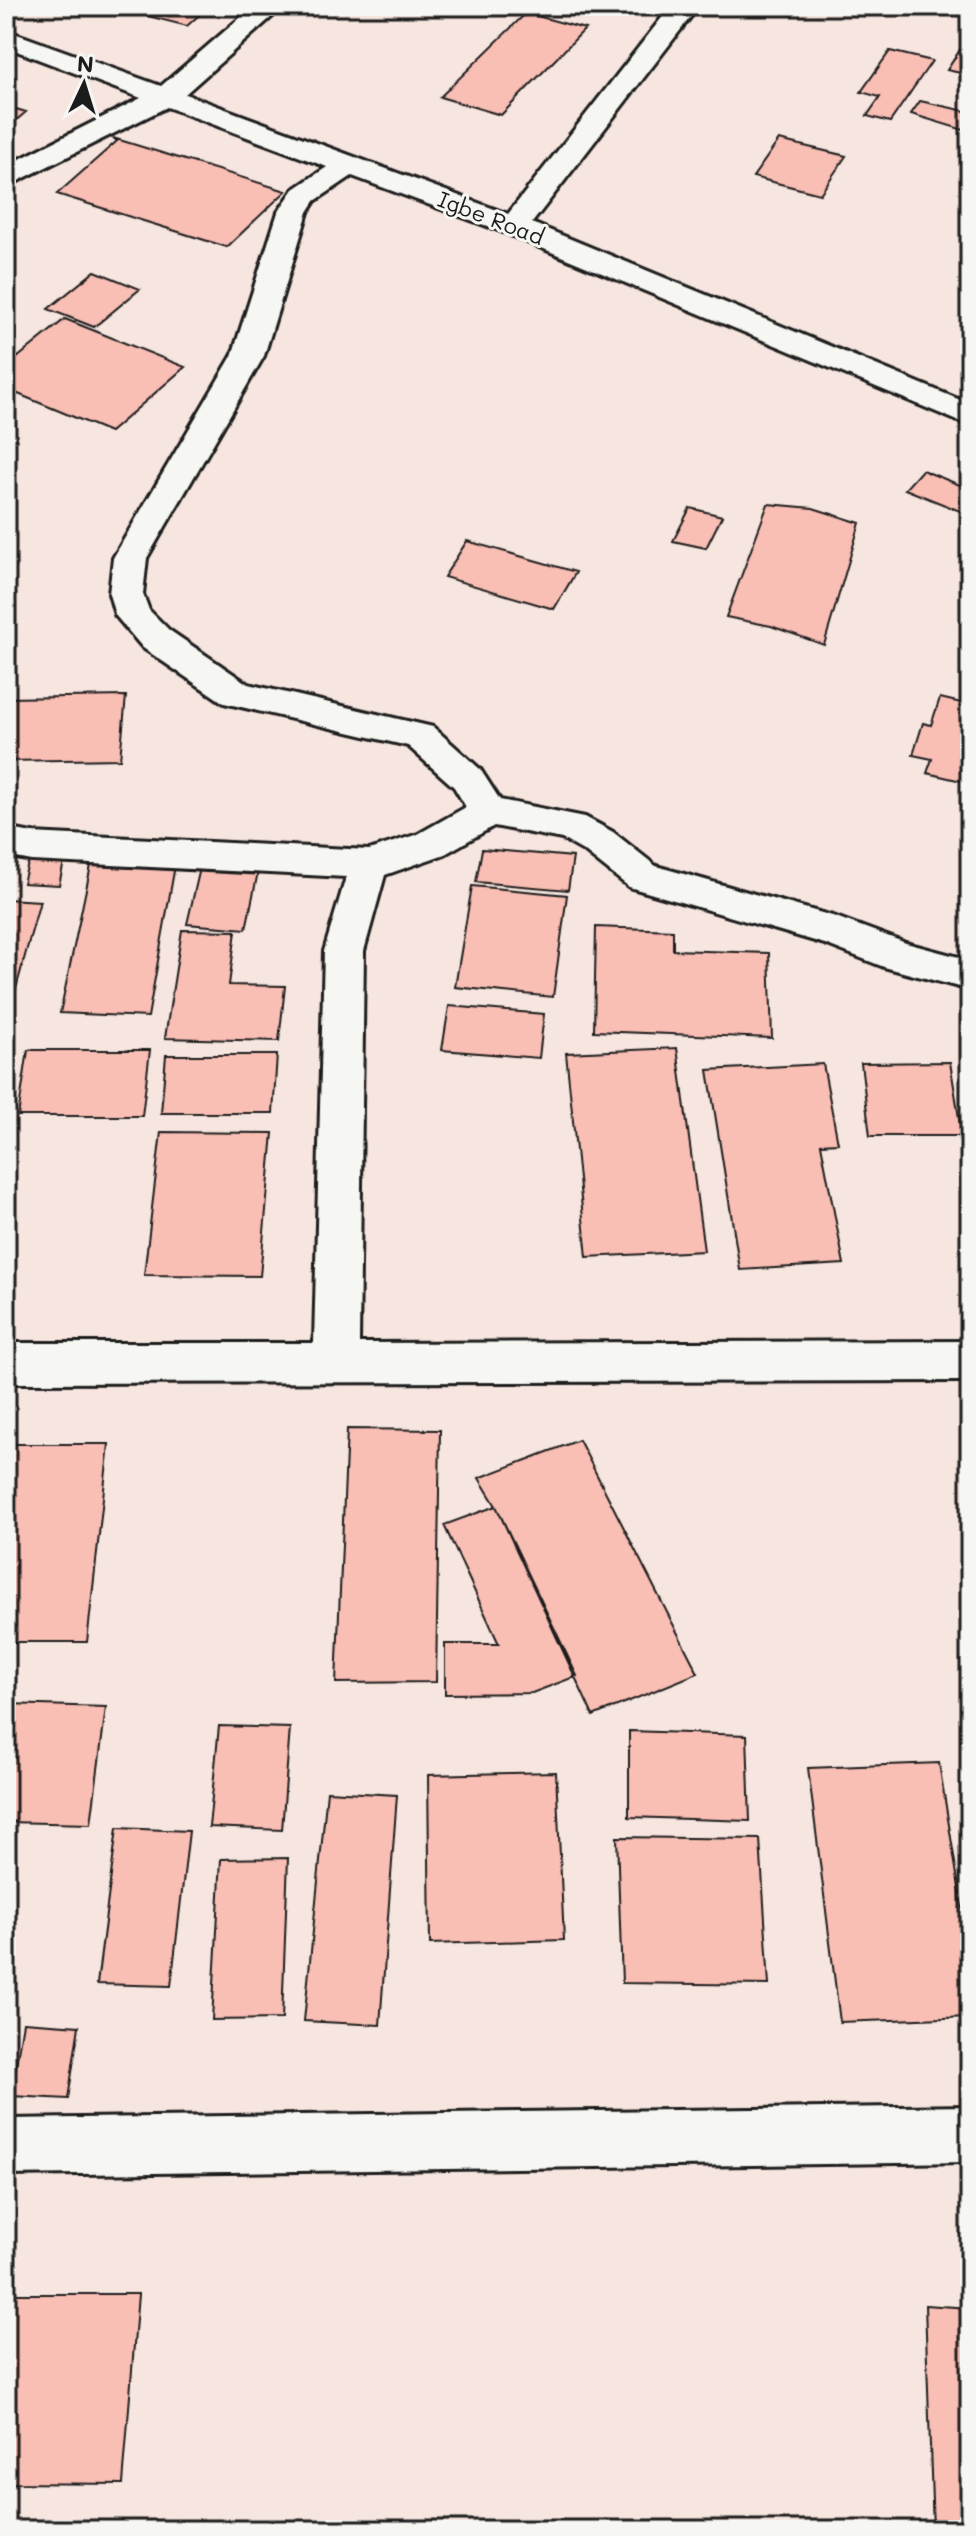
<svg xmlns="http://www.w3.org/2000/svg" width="976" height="2536" viewBox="0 0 976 2536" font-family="Mali,sans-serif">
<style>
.building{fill:#f9beb4;stroke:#1c1c1c;stroke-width:2}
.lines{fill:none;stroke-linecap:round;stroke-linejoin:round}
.minor-casing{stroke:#1c1c1c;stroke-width:6}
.minor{fill:#f6f6f2;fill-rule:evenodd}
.labels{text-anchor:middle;stroke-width:6;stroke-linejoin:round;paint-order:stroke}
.far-street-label{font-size:22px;fill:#1c1c1c;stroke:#f6f6f2}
</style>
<rect width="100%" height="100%" fill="#f7e5df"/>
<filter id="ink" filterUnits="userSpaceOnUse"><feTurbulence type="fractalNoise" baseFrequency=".0125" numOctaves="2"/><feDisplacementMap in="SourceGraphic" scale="16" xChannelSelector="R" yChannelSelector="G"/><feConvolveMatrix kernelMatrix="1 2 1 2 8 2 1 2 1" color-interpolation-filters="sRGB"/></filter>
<g filter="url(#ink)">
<path class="building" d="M133,6H209L187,26L128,11Z
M526,13L585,29L501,115L440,97Z
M970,34V75L947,70Z
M890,51L932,61L890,122L867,116L880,97L861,92Z
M920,101L970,112V132L911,114Z
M6,106L26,112L6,129Z
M113,138L286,191L227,247L57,194L117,141Z
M779,140L846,156L820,194L753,177Z
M95,271L140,289L94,327L48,309Z
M65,319L185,367L110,432L6,389V367Z
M922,470L970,489V515L905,489Z
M768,504L813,508L860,523L824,645L771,626L726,617Z
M690,508L722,516L706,548L673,541Z
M467,541L576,572L554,609L444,577Z
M126,696L120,759L6,761V698Z
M940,698L970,705V783L927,773L932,759L913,755L923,723L931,725Z
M32,847L67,848L59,885L23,883Z
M482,849L573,857L568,890L476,882Z
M93,856L176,860L148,1017L60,1013Z
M200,868L258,872L246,929L187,924Z
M472,886L567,895L553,997L455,987Z
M6,899L40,901L6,1025Z
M596,927L673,930V950L769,953L772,1038L594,1031Z
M182,930L236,931L229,985L285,986L279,1041L165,1038Z
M449,1006L544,1014L539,1058L442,1050Z
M677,1048L704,1251L587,1257L566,1053Z
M28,1050H150L142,1116H18Z
M166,1055H277L273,1113H161Z
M950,1062L962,1136H870L861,1063Z
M823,1064L838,1143L821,1144L844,1264L740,1270L708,1070Z
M161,1132L273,1133L260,1276L144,1275Z
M347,1429L440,1430L436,1682L336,1683Z
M579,1440L698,1673L593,1716L496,1506L479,1478Z
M6,1444H109L87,1642H6Z
M496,1506L577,1676L532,1693L445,1694V1644H499L444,1525Z
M6,1704L106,1707L91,1824L6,1822Z
M219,1726L290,1728L282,1830L209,1827Z
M629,1731L747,1735L750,1821L629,1817Z
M939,1763L970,1956V2017L840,2022L808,1768Z
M556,1772L564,1940L430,1944L428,1775Z
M327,1791L397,1795L380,2025L304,2021Z
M117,1828L189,1831L171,1986L97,1984Z
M617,1837L760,1839L769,1985L622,1983Z
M288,1858L282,2019L212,2020L221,1859Z
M23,2022L79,2026L68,2099L11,2096Z
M13,2294H138L123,2484L6,2483V2352Z
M925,2305L970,2308V2530H933Z"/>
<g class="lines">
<g class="minor-casing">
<path id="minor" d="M254,6H284L185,94L508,214L671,6H699L532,223L970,404V426L503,232L352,176L315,201L308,212L264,356L147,558L143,594L149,610L169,630L248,684L433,727L480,769L500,800L585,817L613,832L656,866L836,917L906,943L970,960V990L884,967L825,944L629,887L585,852L562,839L494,826L445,854L385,875L364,951L359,1343L970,1341V1381L6,1383V1343H314L324,951L346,877L32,861L6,856V828L32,833L369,850L418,834L466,807L454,787L408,746L224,703L143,648L115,615L109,594L113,558L232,356L278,212L294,189L327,167L167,107L6,187V166L141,98L6,47V30L161,86Z
M970,2106V2162L6,2175V2119Z"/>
</g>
<use href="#minor" class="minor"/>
</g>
</g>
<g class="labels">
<g class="far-street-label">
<text transform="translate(491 218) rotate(21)" y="8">Igbe Road</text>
</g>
</g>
<rect width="976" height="2536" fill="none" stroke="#f6f6f2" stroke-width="32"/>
<rect x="16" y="16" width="944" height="2504" fill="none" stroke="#1c1c1c" stroke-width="3" filter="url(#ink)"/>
<g transform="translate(84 84) rotate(4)" stroke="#f6f6f2" stroke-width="6" paint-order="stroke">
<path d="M0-6L14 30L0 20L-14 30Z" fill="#1c1c1c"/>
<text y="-12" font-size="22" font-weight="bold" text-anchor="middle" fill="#1c1c1c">N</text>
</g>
</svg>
